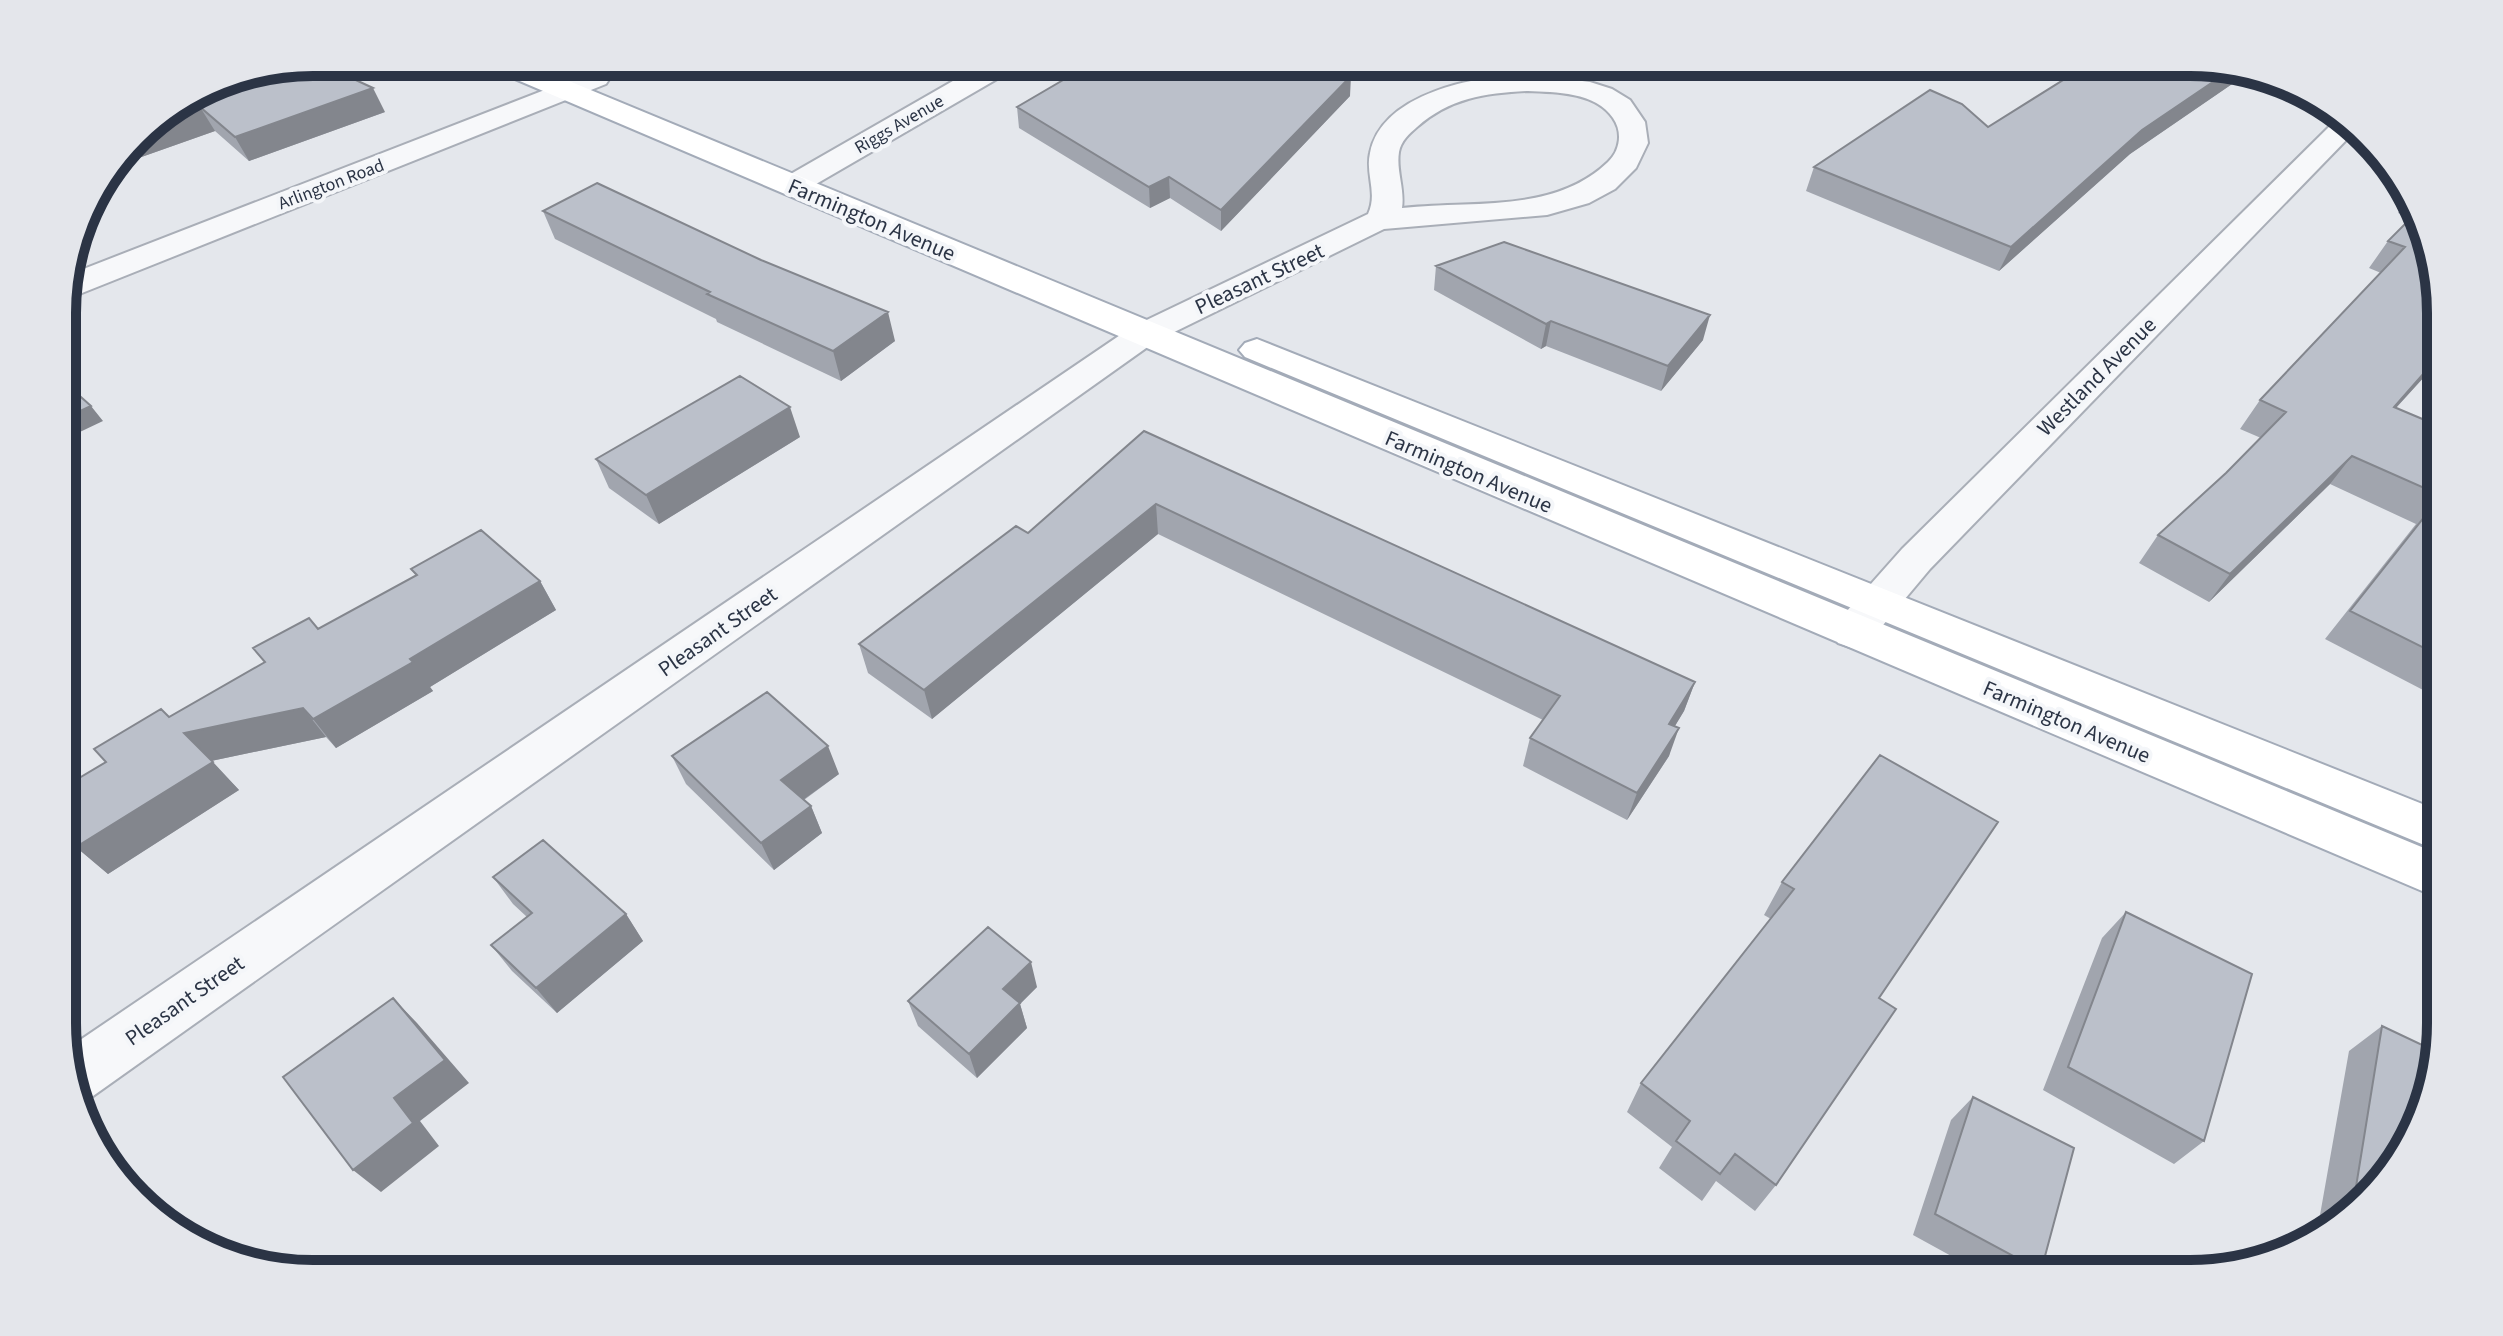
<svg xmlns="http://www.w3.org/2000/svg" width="2503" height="1336" viewBox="0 0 2503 1336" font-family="'Source Sans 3',sans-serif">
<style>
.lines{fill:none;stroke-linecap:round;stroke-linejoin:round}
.minor-casing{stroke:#a9aeb7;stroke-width:4}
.primary-casing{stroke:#a3abb8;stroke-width:4}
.minor{fill:#f7f8fa;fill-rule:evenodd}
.primary{fill:#fff;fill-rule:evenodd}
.wall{fill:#a1a5ae}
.shaded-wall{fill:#83868d}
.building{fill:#bbc0ca;stroke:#83868d;stroke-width:2}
.labels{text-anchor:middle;stroke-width:8;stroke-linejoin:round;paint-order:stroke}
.far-street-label{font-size:18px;fill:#2b3445;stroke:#f4f6f9}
.street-label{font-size:22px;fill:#2b3445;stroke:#f4f6f9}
.rim{fill:none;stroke:#2b3445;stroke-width:10}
</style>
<rect width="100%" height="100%" fill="#e4e7ec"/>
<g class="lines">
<g class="minor-casing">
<path id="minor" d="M986,62H1020L1016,68L804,191L793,194L782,191L778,185L782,179Z
M596,70L606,72L610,78L606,84L77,295L63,297L68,275Z
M1528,74L1590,82L1612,89L1630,100L1645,122L1648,143L1636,168L1615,189L1589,203L1547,215L1384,229L1156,341L93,1096L82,1100L64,1051L1132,327L1368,214C1378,193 1365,174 1370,153C1382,92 1478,76 1528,74ZM1528,91C1555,92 1596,92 1613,118C1623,132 1620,151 1608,162C1554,214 1471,200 1402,208C1405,189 1396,171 1399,152C1401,141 1409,134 1417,127C1450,98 1486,93 1528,91Z
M2337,119L2353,133L1930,569L1868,643L1853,648L1838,643L1832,632L1838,621L1902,549Z"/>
</g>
<g class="primary-casing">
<path id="primary" d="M485,62H523L2441,855V899L489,68Z
M1257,339L2440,811L2441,852L1245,357L1239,350L1245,343Z"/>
</g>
<use href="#minor" class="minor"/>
<use href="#primary" class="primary"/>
</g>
<path class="wall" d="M2060,62H2190L2239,74L2235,82L2130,154L1999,271L1806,191L1814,167L1988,127L2080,69Z
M1310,67L1350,96L1221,231L1170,198L1150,208L1019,128L1017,107Z
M217,81L385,112L249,161L215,131L116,166Z
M2408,198L2439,281V316L2430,326L2435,365L2396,408L2439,426L2440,676L2425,691L2325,639L2416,524L2330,484L2209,602L2139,563L2158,535L2226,473L2261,438L2240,429L2260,400L2381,273L2369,268L2388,241L2411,217L2398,213Z
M543,211L895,341L841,381L717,322L716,319L555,239Z
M1436,266L1703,340L1661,391L1546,346L1541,349L1434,290Z
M1144,431L1695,682L1684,711L1675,726L1669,756L1627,820L1523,766L1530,738L1543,720L1158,534L932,719L868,673L859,644L1028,533Z
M800,437L659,524L609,488L596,459Z
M411,569L540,581L556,610L430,687L433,691L336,748L326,737L211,761L239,790L108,874L76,847L106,762L169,717L265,662L318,629L416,576Z
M1880,755L1879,998L1776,1185L1755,1211L1716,1181L1702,1201L1659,1168L1672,1147L1627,1112L1641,1083L1771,919L1764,915L1782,882Z
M672,756L839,774L804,800L811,806L822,833L774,870L686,784Z
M493,877L626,914L643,941L557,1013L512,971L491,945L527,917L513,904Z
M2126,912L2204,1141L2174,1164L2043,1090L2102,938Z
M1037,987L1020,1004L1027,1028L977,1078L918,1026L908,1001Z
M2382,1026L2415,1135L2337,1223L2320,1215L2349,1051Z
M1973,1097L2041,1271L2038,1274H1984L1913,1235L1951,1120Z"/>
<path class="shaded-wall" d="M1289,62H1316L1288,82Z
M2225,70L2239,74L2235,82L2130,154L1999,271L2011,247L2142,130Z
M1351,76L1350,96L1221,231V210Z
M373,88L385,112L249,161L235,137Z
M200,107L215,131L116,166L146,126Z
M1169,177L1170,198L1150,208L1149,187Z
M2439,311V316L2405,352L2426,324Z
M888,312L895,341L841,381L833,351Z
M1710,315L1703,340L1661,391L1668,366Z
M1551,321L1546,346L1541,349L1546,324Z
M2439,356V359L2435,365L2371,435L2394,407Z
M91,406L103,421L63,440V419Z
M790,407L800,437L659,524L646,495Z
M2352,456L2330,484L2209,602L2230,574Z
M1156,504L1158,534L932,719L924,690Z
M540,581L556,610L430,687L433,691L336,748L313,719L410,659Z
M1695,682L1684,711L1659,752L1669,724Z
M303,708L326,737L211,761L184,733Z
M1679,728L1669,756L1627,820L1637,793Z
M828,746L839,774L793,807L781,780Z
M213,762L239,790L108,874L76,847Z
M811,806L822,833L774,870L761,843Z
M626,914L643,941L557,1013L536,988Z
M1031,962L1037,987L1020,1004L1027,1028L977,1078L969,1054L1003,989Z
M393,998L417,1023L469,1083L420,1121L439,1146L381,1192L353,1170Z
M116,1178L131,1187L136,1194Z"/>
<path class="building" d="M313,62H317L373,88L235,137L200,107L146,126L217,81Z
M1094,62H1290L1351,76L1221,210L1169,177L1149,187L1017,107Z
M2092,62H2190L2229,71L2142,130L2011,247L1814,167L1930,90L1962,104L1988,127Z
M597,183L761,260L888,312L833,351L707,294L710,292L543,211Z
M2414,215L2439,281V311L2426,324L2439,329V356L2394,407L2439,426L2440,495L2352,456L2230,574L2158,535L2226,473L2286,412L2260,400L2405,247L2388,241Z
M1504,242L1710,315L1668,366L1551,321L1546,324L1436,266Z
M740,376L790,407L646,495L596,459Z
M63,381L91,406L63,419Z
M1144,431L1695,682L1669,724L1679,728L1637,793L1530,738L1560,696L1156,504L924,690L859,644L1016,526L1028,533Z
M2440,497V656L2350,611Z
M481,530L540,581L410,659L413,662L313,719L303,708L184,733L213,762L76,847L64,831V787L106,762L94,749L161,709L169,717L265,662L253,648L309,618L318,629L417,575L411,569Z
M767,692L828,746L781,780L811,806L761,843L672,756Z
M1880,755L1998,822L1879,998L1896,1009L1776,1185L1735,1154L1720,1174L1676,1141L1690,1121L1641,1083L1794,889L1782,882Z
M543,840L626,914L536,988L491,945L532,913L493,877Z
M2126,912L2252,974L2204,1141L2068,1067Z
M988,927L1031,962L1003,989L1020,1003L969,1054L908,1001Z
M393,998L445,1060L394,1098L413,1123L353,1170L283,1077Z
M2382,1026L2435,1051L2415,1135L2361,1196L2355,1193Z
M1973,1097L2074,1148L2041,1271L1935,1214Z"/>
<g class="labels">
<g class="far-street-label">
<text transform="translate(899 124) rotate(-30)" y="6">Riggs Avenue</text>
<text transform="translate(331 184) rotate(-21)" y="6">Arlington Road</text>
</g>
<g class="street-label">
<text transform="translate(872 219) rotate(23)" y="8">Farmington Avenue</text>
<text transform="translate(1259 278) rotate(-25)" y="8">Pleasant Street</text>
<text transform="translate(2096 376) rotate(-45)" y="8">Westland Avenue</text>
<text transform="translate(1469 471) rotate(23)" y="8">Farmington Avenue</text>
<text transform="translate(717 631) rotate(-35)" y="8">Pleasant Street</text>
<text transform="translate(2067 721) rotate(23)" y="8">Farmington Avenue</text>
<text transform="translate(184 1000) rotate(-35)" y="8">Pleasant Street</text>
</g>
</g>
<path d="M0 0H2503V1336H0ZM313 76H2190A237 237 0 0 1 2427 313V1023A237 237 0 0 1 2190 1260H313A237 237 0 0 1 76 1023V313A237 237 0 0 1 313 76Z" fill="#e4e6eb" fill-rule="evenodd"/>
<path class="rim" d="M313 76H2190A237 237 0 0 1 2427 313V1023A237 237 0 0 1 2190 1260H313A237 237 0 0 1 76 1023V313A237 237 0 0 1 313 76Z"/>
</svg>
